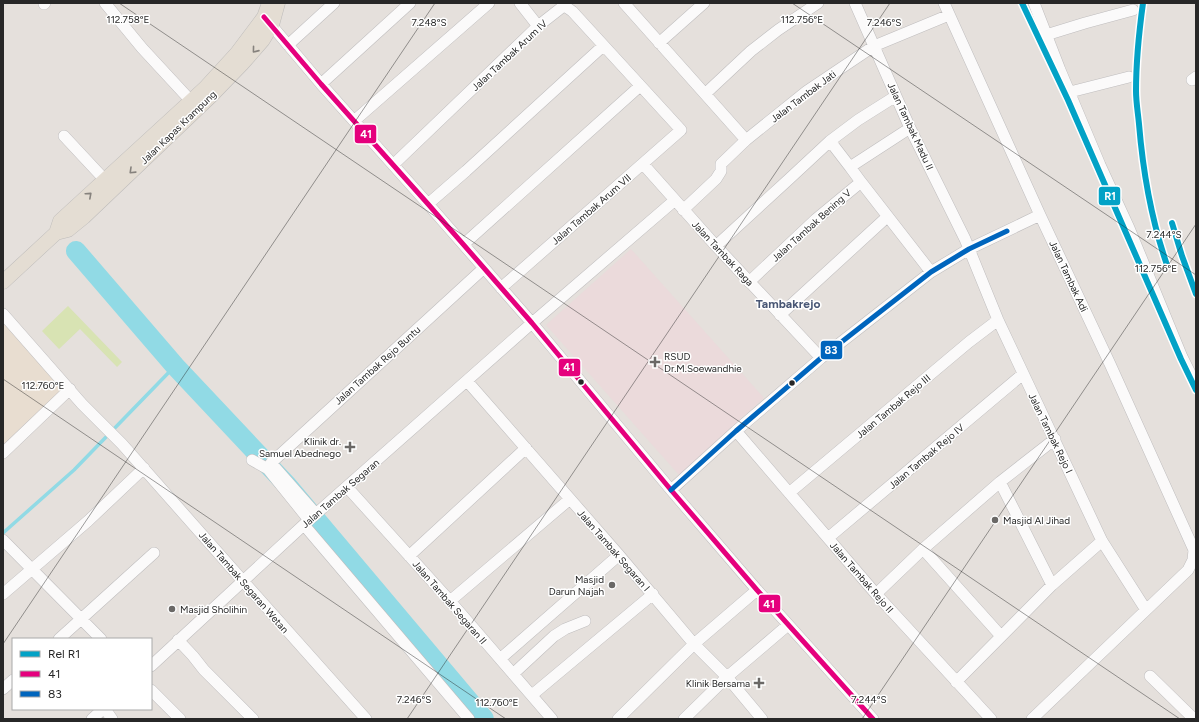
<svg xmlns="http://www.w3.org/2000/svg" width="1199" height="722" viewBox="0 0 1199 722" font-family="Figtree,sans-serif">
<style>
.education{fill:#e8ddd0}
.medical{fill:#ebdadb}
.pitch{fill:#d8e3b3}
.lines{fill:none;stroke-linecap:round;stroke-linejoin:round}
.stream{stroke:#91dae5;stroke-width:3.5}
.river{stroke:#91dae5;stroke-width:20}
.minor-casing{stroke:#bfbdbe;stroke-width:12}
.major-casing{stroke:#bebcbb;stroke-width:15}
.minor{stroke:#fbfafa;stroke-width:11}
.major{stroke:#e4ddd3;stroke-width:14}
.bus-1-casing{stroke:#fff;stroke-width:8}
.bus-2-casing{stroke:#fff;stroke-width:8}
.bus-1{stroke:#e5007d;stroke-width:5}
.bus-2{stroke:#0065bd;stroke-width:5}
.rail-1-casing{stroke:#fff;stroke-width:9}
.rail-1{stroke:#02a2c6;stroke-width:6}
.oneway{stroke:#86827d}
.ticks{fill:none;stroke:#272727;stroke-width:1;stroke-opacity:0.45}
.poi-dot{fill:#6a6866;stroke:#fff;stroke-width:1.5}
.bus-dot{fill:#272727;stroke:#fff;stroke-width:1.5}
.labels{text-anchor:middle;stroke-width:3;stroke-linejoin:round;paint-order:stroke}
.street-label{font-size:10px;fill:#272727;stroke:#fff}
.poi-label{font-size:10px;fill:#272727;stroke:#fff;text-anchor:start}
.quarter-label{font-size:12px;font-weight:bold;fill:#495775;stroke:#fff}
.ticks-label{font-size:10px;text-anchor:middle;fill:#272727;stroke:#fff;stroke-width:3;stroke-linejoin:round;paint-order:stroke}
.line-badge{stroke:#fff;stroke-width:1.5}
.badge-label{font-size:11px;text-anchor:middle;font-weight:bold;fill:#fff}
</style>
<rect width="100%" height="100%" fill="#e5e0dc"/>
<path class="education" d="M3,323L65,391L3,448Z"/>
<path class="medical" d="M631,249L764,398L679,475L546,325Z"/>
<path class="pitch" d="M68,306L122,362L117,367L80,329L59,349L42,331Z"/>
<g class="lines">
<path class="stream" d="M3,533L74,470L175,366"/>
<path class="river" d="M76,251L175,366L286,484L484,719"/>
<g class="minor-casing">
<path id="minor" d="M105,3L142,48L191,101
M520,3L538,26
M624,3L746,140
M855,3L910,128L965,239L998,320L1102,541L1146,610
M944,3L1040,215L1110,364L1194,550L1193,560L1188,570L1032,719
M1034,3L1060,70L1100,165L1129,228L1182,357L1196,385
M44,4L45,3
M267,20L321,84L428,204L532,323L671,490L757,590L873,719
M1046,35L1085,23L1133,10
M659,43L704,3
M288,45L334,3
M1192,80L1196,77
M321,84L410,3
M1070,92L1129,77
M705,94L751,51L778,30L818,3
M354,121L489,3
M64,136L105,180
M830,141L850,167
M643,164L716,246L821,358
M393,165L538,26L561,8C566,5 569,9 573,12L681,130L501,288
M861,182L931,272
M428,204L466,171L603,46
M683,210L716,179L721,171V164L746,140L807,91L874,46L949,15
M464,244L640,86
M716,246L788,180L830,141L858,120L896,96
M749,282L815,220L861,182L850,167L910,128
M3,314L82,404L122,444L243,581L366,719
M780,315L887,217
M467,381L619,555L694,644L727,677L762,719
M736,431L876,594L991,719
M3,453L70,389
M252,460L268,469L309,520
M1000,482L1052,585
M347,487L450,601L552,719
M671,490L736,431L821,358L931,272L969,249L1040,215
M789,493L969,342L998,320
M316,514L271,463L484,268
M304,525L469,719
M828,538L1023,374
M3,540L101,639
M923,549L1001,636
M409,556L526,448
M3,594L88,521L144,468
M876,594L923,549L1000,482L1055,439
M450,601L570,499
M59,639L154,553
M178,640L193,656L204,670L253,719
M500,659L619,555
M151,666L309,520L532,323L675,200
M513,674L554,636L565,629L585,621
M1150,676L1194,719
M956,682L1052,585L1102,541
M3,689L13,680
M151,690L180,719
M532,695L653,594
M105,709L112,719
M92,719L103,709
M618,719L694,644L757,590
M684,719L727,677L788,625"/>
</g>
<g class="major-casing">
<path id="major" d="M56,233L60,221L205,88L237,53L264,17L269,3
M3,282L56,233L68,230L84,217L212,95L242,64L263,40L272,25L278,3"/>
</g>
<use href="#minor" class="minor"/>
<use href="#major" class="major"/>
<g class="bus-1-casing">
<path id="bus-1" d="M264,17L321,84L428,204L532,323L671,490L757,590L873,719"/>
</g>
<g class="bus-2-casing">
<path id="bus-2" d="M671,490L736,431L821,358L931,272L969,249L1007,231"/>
</g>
<use href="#bus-1" class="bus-1"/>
<use href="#bus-2" class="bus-2"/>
<g class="rail-1-casing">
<path id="rail-1" d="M1022,3L1068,100L1181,359L1196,390
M1143,3C1139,32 1136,61 1136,91C1136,102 1138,113 1139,124C1143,172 1151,219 1167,265
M1172,223L1182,256L1196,294"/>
</g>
<use href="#rail-1" class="rail-1"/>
</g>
<defs><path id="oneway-chevron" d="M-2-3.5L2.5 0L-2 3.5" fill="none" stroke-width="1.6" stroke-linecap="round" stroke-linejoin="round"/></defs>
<g class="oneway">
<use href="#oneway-chevron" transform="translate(255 50) rotate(129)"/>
<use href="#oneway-chevron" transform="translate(132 171) rotate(136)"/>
<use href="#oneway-chevron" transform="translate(89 195) rotate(-42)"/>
</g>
<path class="ticks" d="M119,3L1180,719M792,3L1196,275M3,379L506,719M3,644L435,3M407,719L890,3M862,719L1196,224"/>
<g class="poi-dot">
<path d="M653 356h4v4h4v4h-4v4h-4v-4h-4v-4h4z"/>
<path d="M348 441h4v4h4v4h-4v4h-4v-4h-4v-4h4z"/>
<circle cx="995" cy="520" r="4"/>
<circle cx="612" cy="585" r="4"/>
<circle cx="172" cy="609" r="4"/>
<path d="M757 677h4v4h4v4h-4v4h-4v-4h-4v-4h4z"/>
</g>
<g class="bus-dot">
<circle cx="581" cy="382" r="3.5"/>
<circle cx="792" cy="383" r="3.5"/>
</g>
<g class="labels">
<g class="street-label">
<text transform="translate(509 55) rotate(-43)" y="4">Jalan Tambak Arum IV</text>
<text transform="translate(803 96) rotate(-37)" y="4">Jalan Tambak Jati</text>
<text transform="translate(911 126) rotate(65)" y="4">Jalan Tambak Madu II</text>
<text transform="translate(178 127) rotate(-44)" y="4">Jalan Kapas Krampung</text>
<text transform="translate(591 209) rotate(-41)" y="4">Jalan Tambak Arum VII</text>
<text transform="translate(811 225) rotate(-42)" y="4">Jalan Tambak Bening V</text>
<text transform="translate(723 253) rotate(47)" y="4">Jalan Tambak Raga</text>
<text transform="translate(1069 276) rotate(65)" y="4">Jalan Tambak Adi</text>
<text transform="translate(377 365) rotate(-42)" y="4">Jalan Tambak Rejo Buntu</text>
<text transform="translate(893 406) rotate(-40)" y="4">Jalan Tambak Rejo III</text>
<text transform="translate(1051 433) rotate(64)" y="4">Jalan Tambak Rejo I</text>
<text transform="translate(926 456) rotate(-40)" y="4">Jalan Tambak Rejo IV</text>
<text transform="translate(340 493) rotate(-41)" y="4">Jalan Tambak Segaran</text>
<text transform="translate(614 550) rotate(49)" y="4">Jalan Tambak Segaran I</text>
<text transform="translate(862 577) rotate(49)" y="4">Jalan Tambak Rejo II</text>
<text transform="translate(244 582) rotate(49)" y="4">Jalan Tambak Segaran Wetan</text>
<text transform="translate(450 602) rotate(49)" y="4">Jalan Tambak Segaran II</text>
</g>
<g class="poi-label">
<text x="664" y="360">RSUD<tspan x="664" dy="12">Dr.M.Soewandhie</tspan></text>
<text x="341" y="445" text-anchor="end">Klinik dr.<tspan x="341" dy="12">Samuel Abednego</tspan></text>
<text x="1003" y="524">Masjid Al Jihad</text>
<text x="604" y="583" text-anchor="end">Masjid<tspan x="604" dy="12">Darun Najah</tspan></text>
<text x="180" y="613">Masjid Sholihin</text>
<text x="750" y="687" text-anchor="end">Klinik Bersama</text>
</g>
<g class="quarter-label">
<text x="788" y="308">Tambakrejo</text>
</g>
</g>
<g class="ticks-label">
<text x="128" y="23">112.758°E</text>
<text x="802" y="23">112.756°E</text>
<text x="429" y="26">7.248°S</text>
<text x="884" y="26">7.246°S</text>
<text x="1164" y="238">7.244°S</text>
<text x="1156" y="272">112.756°E</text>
<text x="43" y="389">112.760°E</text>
<text x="414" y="703">7.246°S</text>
<text x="869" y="703">7.244°S</text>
<text x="497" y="706">112.760°E</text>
</g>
<g class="line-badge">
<rect x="354" y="124" width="23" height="20" rx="4" fill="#e5007d"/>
<rect x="1098" y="186" width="23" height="20" rx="4" fill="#02a2c6"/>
<rect x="820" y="340" width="23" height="20" rx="4" fill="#0065bd"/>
<rect x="558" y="358" width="23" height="19" rx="4" fill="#e5007d"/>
<rect x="758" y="594" width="23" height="19" rx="4" fill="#e5007d"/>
</g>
<g class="badge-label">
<text x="366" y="138">41</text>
<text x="1110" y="200">R1</text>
<text x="831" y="354">83</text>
<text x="569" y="371">41</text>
<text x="769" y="608">41</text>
</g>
<rect width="1199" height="722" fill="none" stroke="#272727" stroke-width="8"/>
<rect x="12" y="638" width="140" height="72" fill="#ffffff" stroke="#a9a9a9"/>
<rect x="20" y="651" width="20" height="6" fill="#02a2c6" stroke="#a9a9a9"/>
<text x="48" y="658" font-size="12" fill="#272727">Rel R1</text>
<rect x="20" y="671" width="20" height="6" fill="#e5007d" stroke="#a9a9a9"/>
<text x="48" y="678" font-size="12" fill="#272727">41</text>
<rect x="20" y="691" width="20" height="6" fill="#0065bd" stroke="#a9a9a9"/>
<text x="48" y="698" font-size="12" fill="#272727">83</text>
</svg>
